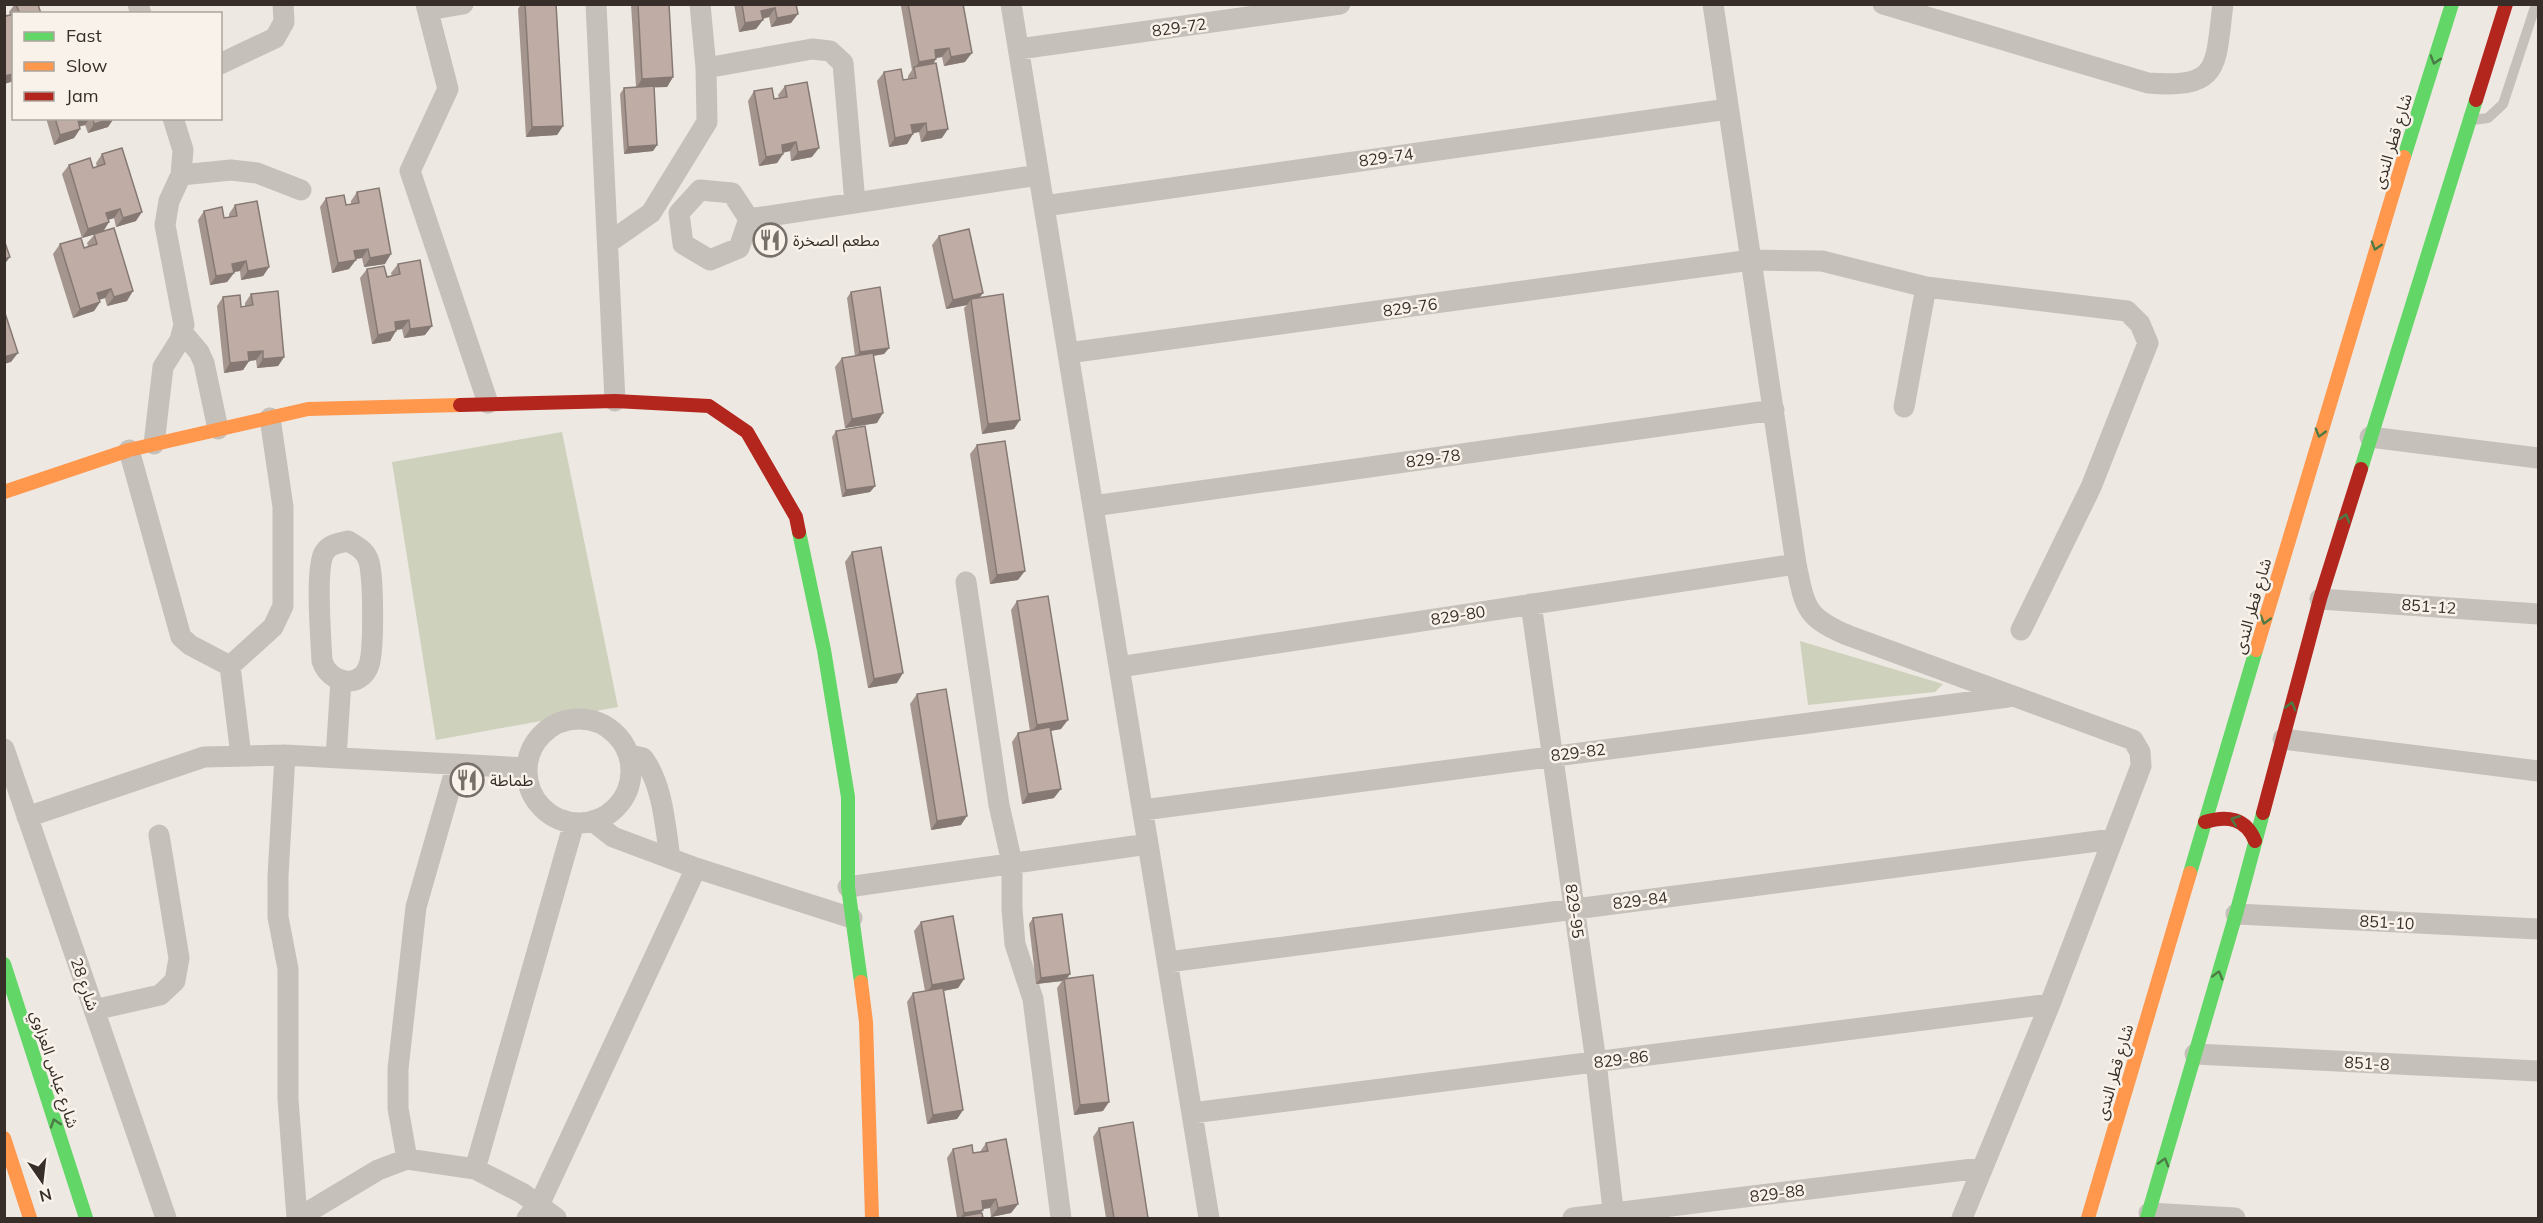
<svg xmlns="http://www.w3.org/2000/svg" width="2543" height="1223" viewBox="0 0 2543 1223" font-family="Mulish,'Noto Sans Arabic',sans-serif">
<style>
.grass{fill:#ced2bd}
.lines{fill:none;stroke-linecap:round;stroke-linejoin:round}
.lane{stroke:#c6c0bb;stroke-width:10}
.street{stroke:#c6c0bb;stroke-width:21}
.fast{stroke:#63d668;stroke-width:14}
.slow{stroke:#ff974d;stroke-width:14}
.jam{stroke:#b3261e;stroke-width:14}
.wall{fill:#a4958e}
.shaded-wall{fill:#867974}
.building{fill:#bfada5;stroke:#867974;stroke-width:1.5}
.oneway{stroke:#4b7a45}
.labels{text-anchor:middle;stroke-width:5;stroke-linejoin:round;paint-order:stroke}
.street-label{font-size:16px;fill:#372e29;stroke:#f9f2ea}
.poi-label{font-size:16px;fill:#372e29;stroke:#f9f2ea;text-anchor:start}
</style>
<rect width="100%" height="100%" fill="#ede8e2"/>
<path class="grass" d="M562,432L618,707L436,740L392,462Z
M1800,641L1943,684L1935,692L1808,705Z"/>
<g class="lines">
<path class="lane" d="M2473,120L2488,118L2503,104L2536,4"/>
<path class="street" d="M138,4L141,14
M426,4L448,89L410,171L488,403
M596,4L615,401
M1011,4L1209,1218
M1713,4L1796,564C1805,607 1805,617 1847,635L2133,740L2140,752L2141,766L2050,1004L1962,1218
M1883,4L2148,83C2221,89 2215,67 2223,4
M428,10L463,4
M1019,49L1340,4
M220,64L275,38L284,22L283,4
M706,68L812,49L830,51L843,63L855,203
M181,175L231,170L257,173L301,190
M700,190L732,193L749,219L739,248L710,260L683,244L679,213Z
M1044,206L1728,109
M749,219L1039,175
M608,243L651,213L707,122L706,68L700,4
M182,332L199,352L204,363L218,429
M1068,353L1751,260L1822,261L1926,287L2127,311L2140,324L2148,343L2091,487L2021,630
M1904,407L1926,287
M2370,437L2538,458
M154,444L163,367L180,340L184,325L165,225L169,201L181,175L183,150L173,118
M129,450L181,637L190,645L230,666
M1093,506L1774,410
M348,541C356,546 364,549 368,559C374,571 374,650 369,665C361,689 330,685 322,661C321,638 315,570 324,553C329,544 339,543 348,541Z
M966,582L999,805L1012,863V909L1015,944L1033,999L1061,1218
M2320,599L2538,614
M1531,604L1596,1062L1614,1218
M1119,667L1796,564
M527 771a52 52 0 1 1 104 0a52 52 0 1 1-104 0Z
M2283,739L2538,771
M4,749L166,1218
M285,755L278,876V917L288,969V1099L297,1218
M630,755L643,758C663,785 665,825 670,858
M241,756L230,666L273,627L283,606V507L270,418
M336,758L341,680
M1143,810L2008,697
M27,817L204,757L285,755L526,768
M594,822L613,837L696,868L852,918
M848,887L1148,844
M2236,914L2538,929
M1168,962L2113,839
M94,1010L160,995L175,981L179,958L159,835
M2195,1054L2538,1071
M1192,1113L2050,1004
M407,1159L398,1108V1069L416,907L457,764
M475,1169L574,823
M2149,1213L2235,1218
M298,1218L378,1170L407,1159L475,1169L522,1193L556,1218
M527,1218L539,1205L696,868
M1573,1218L1981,1168"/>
<path class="fast" d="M2404,157L2452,4
M2361,469L2476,100
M799,532L824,650L848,797V887L861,982
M2190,873L2256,650
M4,964L86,1218
M2147,1218L2236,914L2263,813"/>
<path class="slow" d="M4,492L129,450L308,409L460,405
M2256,650L2404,157
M861,982L866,1022L872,1218
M4,1138L30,1218
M2088,1218L2190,873"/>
<path class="jam" d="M2476,100L2506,4
M460,405L615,401L709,406L747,432L796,517L799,532
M2263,813L2320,599L2361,469
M2205,822C2227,815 2246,818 2255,841"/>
</g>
<path class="wall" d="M15,4H38L41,14H14V81L4,84V10L6,16L10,15L9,12Z
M521,4H556L563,126L557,135L526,137L518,9Z
M631,4H669L673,77L667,87H654L657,145L653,151L624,154L620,94L624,88L636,87Z
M734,4H796L791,23L771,27L769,17L763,19L756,29L739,32Z
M902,4H963L965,62L944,66L942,57L936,58L934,63L942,138L921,142L919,132L913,133L907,144L889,147L877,81L884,72L903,80L908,79V76L912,70L901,6Z
M785,86L812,157L791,161L790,151L783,153V154L777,163L759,166L748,101L754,91L774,99L779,98L778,95Z
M46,118H114L108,127L88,133L85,125L80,126V129L74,138L54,145Z
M102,154L136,221L116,227L114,218L108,220L103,231L127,301L107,306L105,298L99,300L100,302L94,311L73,318L53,254L60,244L84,248L88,246L87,243L95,234L82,238L62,174L69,165L93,168L97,167L96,163Z
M357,192L385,264L364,267L362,258L356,259L349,269L332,273L320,207L326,198L346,205L351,204V201Z
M235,205L269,267L263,276L241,280L240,271L234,272V273L227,282L210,285L198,220L204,211L224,218L229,217V214Z
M939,236L983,293L980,297L1014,429L982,434L964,308L967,305L946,309L932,245Z
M398,264L425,335L404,338L402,329L396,330L390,341L372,344L360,278L367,269L387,277L392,276L391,273Z
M851,292L889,348L884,354L874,356L877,423L845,428L835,367L842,358L855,356L847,298Z
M251,294L284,357L278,366L257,368L256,360L249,361L243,370L224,373L217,306L223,297L241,307L245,306V303Z
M836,431L875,486L870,492L842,497L832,437Z
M977,445L1018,580L990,584L970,454Z
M852,552L897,683L868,688L845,562Z
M1017,601L1061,729L1051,731L1054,798L1022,804L1012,742L1018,733L1030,731L1011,610Z
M917,694L961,825L931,830L910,704Z
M1033,918L1067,979L1103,1111L1074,1115L1057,988L1062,981L1036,984L1029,924Z
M921,922L964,979L958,988L944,991L963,1110L957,1119L927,1124L907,1002L913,993L925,991L914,931Z
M1099,1128L1148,1218H1106L1093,1137Z
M986,1143L1018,1204L1011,1213L991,1217L990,1208L983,1209L981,1213L983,1218H957L947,1158L953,1149L973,1153L980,1152Z"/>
<path class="shaded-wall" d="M775,8L769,17L755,20L761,11Z
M798,14L791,23L771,27L777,18Z
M763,20L756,29L739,32L745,23Z
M949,48L942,57L929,59L935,50Z
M972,53L965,62L944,66L951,57Z
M936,59L930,68H915L919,62Z
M14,74V81L4,84V76Z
M673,77L667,87L636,88L642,79Z
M82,118H90L85,125L71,129L78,120Z
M114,118L108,127L88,133L94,124Z
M926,123L919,132L905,135L911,125Z
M563,126L557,135L526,137L532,127Z
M80,129L74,138L54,145L60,135Z
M948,129L942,138L921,142L927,132Z
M913,134L907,144L889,147L895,138Z
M796,142L790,151L775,154L782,145Z
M657,145L653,151L624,154L628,147Z
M819,148L812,157L791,161L798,152Z
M783,154L777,163L759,166L766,157Z
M120,209L114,218L100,222L106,213Z
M142,212L136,221L116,227L123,218Z
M109,222L103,232L82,238L88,229Z
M368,249L362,258L348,260L354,251Z
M391,254L385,264L364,267L370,258Z
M10,257L4,265V259Z
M356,260L349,269L332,273L338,263Z
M246,261L240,271L226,273L232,264Z
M269,267L263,276L241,280L248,271Z
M234,273L227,282L210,285L216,276Z
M111,289L105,298L91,302L97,293Z
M133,291L127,301L107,306L114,297Z
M983,293L976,302L971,299L967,305L946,309L953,300Z
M100,302L94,311L73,318L80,309Z
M409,320L402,329L388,331L395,322Z
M432,326L425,335L404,338L410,329Z
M396,331L390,341L372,344L378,335Z
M889,348L884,354L855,358L860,352Z
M263,351L256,360L242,362L248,352Z
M18,353L11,362L4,364V357Z
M284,357L278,366L257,368L263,359Z
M249,361L243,370L224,373L230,363Z
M883,413L877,423L845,428L852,419Z
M1020,420L1014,429L982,434L988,424Z
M875,486L870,492L842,497L846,490Z
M1025,571L1018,580L990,584L997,575Z
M903,673L897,683L868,688L874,679Z
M1068,720L1061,729L1030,734L1037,725Z
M1061,789L1054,798L1022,804L1028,794Z
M967,816L961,825L931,830L937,821Z
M1070,974L1066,980L1064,979L1062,981L1036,984L1041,978Z
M964,979L958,988L926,994L932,985Z
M1109,1102L1103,1111L1074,1115L1080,1105Z
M963,1110L957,1119L927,1124L933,1115Z
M996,1199L990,1208L975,1210L982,1201Z
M1018,1204L1011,1213L991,1217L998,1208Z
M983,1210L977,1218L963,1216L961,1218L964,1213Z"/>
<path class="building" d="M16,4H38L41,14H15L19,12Z
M525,4H556L563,126L532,127Z
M638,4H669L673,77L642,79Z
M742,4H796L798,14L777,18L775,8L761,11L763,20L745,23Z
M908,4H963L972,53L951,57L949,48L935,50L936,59L919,62Z
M4,10L6,16L14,14V74L4,76Z
M936,63L948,129L927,132L926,123L911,125L913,134L895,138L884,72L901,69L903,80L916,78L914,67Z
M807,82L819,148L798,152L796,142L782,145L783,154L766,157L754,91L772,88L774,99L787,97L785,86Z
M654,86L657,145L628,147L624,88Z
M55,118H82L78,120L80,129L60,135Z
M93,118H112L94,124Z
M122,148L142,212L123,218L120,209L106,213L109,222L88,229L69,165L90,158L93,168L105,164L102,154Z
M379,188L391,254L370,258L368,249L354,251L356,260L338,263L326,198L344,195L346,205L359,203L357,192Z
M257,201L269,267L248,271L246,261L232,264L234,273L216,276L204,211L222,207L224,218L237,216L235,205Z
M114,228L133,291L114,297L111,289L97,293L100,302L80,309L60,244L81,238L84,248L97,244L94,234Z
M969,229L983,293L953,300L939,236Z
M4,240L10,257L4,259Z
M420,260L432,326L410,329L409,320L395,322L396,331L378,335L367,269L384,266L387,277L400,274L398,264Z
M880,287L889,348L860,352L851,292Z
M278,291L284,357L263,359V351L248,352L249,361L230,363L223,297L240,295L241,307L253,305L251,294Z
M1003,294L1020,420L988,424L971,299Z
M4,310L18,353L4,357Z
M873,353L883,413L852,419L842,358Z
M865,426L875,486L846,490L836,431Z
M1005,441L1025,571L997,575L977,445Z
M881,547L903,673L874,679L852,552Z
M1048,596L1068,720L1037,725L1017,601Z
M946,689L967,816L937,821L917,694Z
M1050,727L1061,789L1028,794L1018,733Z
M1062,914L1070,974L1041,978L1033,918Z
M953,916L964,979L932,985L921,922Z
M1093,975L1109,1102L1080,1105L1064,979Z
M943,988L963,1110L933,1115L913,993Z
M1133,1122L1148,1218H1114L1099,1128Z
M1006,1139L1018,1204L998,1208L996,1199L982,1201L983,1210L964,1213L953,1149L972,1145L973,1153L988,1151L986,1143Z
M982,1213L983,1218H964L963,1216Z"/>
<defs><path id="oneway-chevron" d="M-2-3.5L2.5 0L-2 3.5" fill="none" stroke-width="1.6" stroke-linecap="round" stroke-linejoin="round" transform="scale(1.5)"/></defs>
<g class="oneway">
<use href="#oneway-chevron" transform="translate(2435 60) rotate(107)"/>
<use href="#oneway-chevron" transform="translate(2376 246) rotate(107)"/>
<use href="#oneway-chevron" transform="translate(2320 433) rotate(106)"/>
<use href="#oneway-chevron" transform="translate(2345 518) rotate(-73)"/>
<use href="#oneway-chevron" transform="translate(2265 620) rotate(106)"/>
<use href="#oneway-chevron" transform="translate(2291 706) rotate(-75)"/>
<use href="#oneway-chevron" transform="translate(2235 820) rotate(-158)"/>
<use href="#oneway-chevron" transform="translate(2218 975) rotate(-74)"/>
<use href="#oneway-chevron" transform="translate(55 1123) rotate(-108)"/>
<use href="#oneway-chevron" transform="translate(2164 1162) rotate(-74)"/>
</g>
<defs>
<g id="restaurant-ring" transform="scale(1.725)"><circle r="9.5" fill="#f9f2ea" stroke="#776f6a" stroke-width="1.5"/><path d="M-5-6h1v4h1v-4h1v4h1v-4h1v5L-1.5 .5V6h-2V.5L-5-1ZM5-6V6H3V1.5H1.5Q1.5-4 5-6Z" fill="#776f6a"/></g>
</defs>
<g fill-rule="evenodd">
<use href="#restaurant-ring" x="770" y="240"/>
<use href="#restaurant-ring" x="467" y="780"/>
</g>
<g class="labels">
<g class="street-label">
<text transform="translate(1179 27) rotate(-8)" y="6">829-72</text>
<text transform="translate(2392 141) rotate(-73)" y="6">شارع قطر الندى</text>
<text transform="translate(1386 157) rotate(-8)" y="6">829-74</text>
<text transform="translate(1410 307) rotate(-8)" y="6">829-76</text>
<text transform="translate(1433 458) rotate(-8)" y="6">829-78</text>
<text transform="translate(2252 606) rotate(-74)" y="6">شارع قطر الندى</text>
<text transform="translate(2429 606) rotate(4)" y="6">851-12</text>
<text transform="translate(1458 615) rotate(-9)" y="6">829-80</text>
<text transform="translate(1578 752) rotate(-7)" y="6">829-82</text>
<text transform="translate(1640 900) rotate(-7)" y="6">829-84</text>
<text transform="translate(1575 911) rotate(82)" y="6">829-95</text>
<text transform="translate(2387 922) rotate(3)" y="6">851-10</text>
<text transform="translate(85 984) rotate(71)" y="6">شارع 28</text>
<text transform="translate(1621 1059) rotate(-7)" y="6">829-86</text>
<text transform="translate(2367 1063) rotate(3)" y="6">851-8</text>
<text transform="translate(55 1069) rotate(72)" y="6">شارع عباس العزاوي</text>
<text transform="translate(2114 1072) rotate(-74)" y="6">شارع قطر الندى</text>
<text transform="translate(1777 1193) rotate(-7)" y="6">829-88</text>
</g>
<g class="poi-label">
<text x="793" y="246">مطعم الصخرة</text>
<text x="490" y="786">طماطة</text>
</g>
</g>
<rect width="2543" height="1223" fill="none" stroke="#372e29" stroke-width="12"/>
<rect x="12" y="12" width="210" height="108" fill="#f9f2ea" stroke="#aba49d" stroke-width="1.5"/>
<rect x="24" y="32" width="30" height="9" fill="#63d668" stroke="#aba49d" stroke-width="1.5"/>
<text x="66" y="42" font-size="18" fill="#372e29">Fast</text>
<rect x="24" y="62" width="30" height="9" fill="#ff974d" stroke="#aba49d" stroke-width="1.5"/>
<text x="66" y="72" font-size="18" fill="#372e29">Slow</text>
<rect x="24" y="92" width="30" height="9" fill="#b3261e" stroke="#aba49d" stroke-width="1.5"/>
<text x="66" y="102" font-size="18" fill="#372e29">Jam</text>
<g transform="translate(42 1181) rotate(166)" stroke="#f9f2ea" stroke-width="4.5" paint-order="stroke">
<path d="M0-4.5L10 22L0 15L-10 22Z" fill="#372e29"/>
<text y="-9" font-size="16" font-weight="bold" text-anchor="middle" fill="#372e29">N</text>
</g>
</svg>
